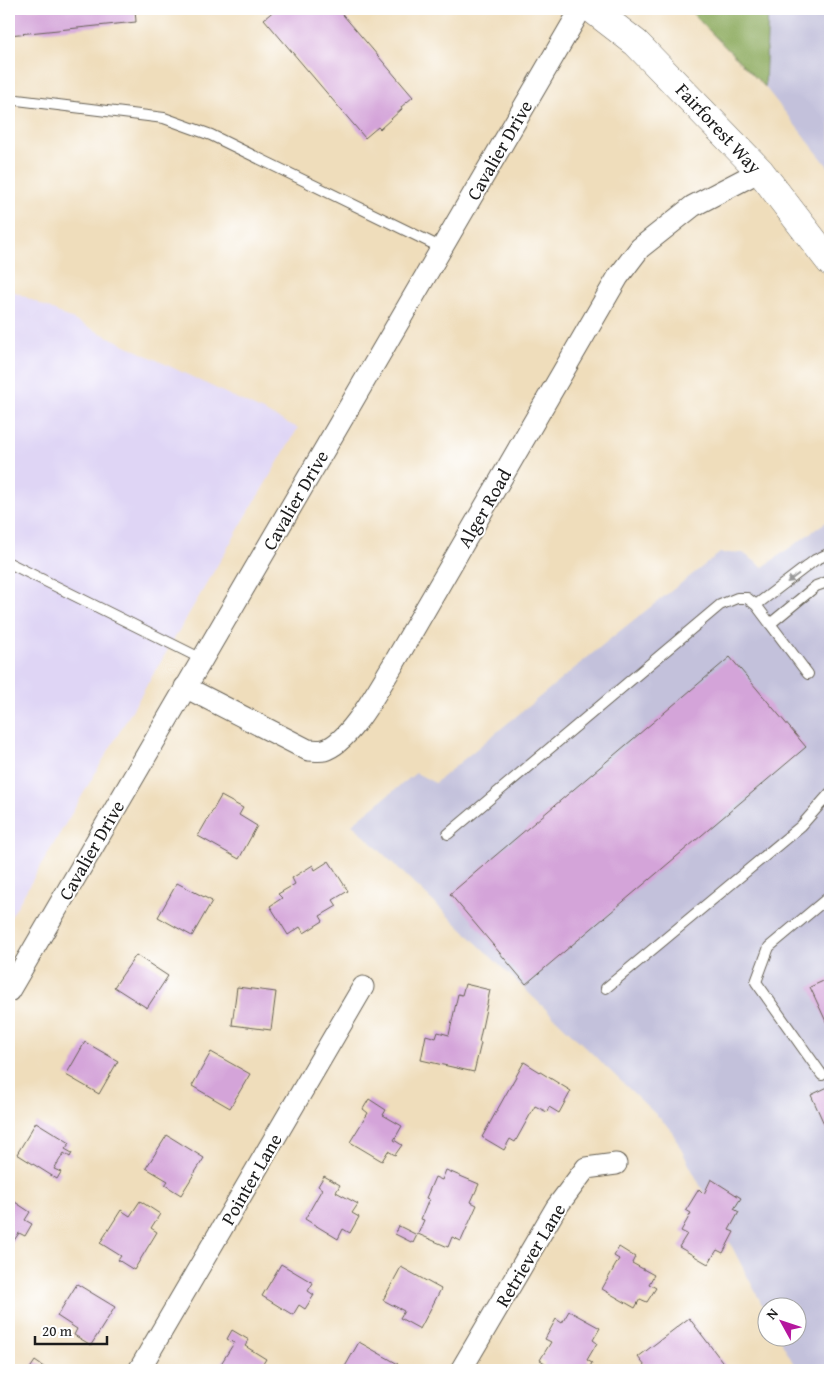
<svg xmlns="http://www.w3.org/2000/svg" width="839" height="1379" viewBox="0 0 839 1379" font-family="'Gentium Book Plus',serif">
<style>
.built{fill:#dfd5f5}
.industrial{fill:#c3c1db}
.forest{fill:#8eac60;stroke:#55643e}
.building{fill:#d4a4d9}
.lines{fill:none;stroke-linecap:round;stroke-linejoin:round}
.service-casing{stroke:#666054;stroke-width:12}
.minor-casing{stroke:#666054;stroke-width:23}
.secondary-casing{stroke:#666054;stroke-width:29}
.service{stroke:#fff;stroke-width:10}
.minor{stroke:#fff;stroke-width:21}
.secondary{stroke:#fff;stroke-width:28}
.oneway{fill:#999}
.labels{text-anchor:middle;stroke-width:4;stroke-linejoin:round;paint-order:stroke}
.street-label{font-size:19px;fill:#1c1c1c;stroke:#fff}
</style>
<rect width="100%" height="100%" fill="#fff"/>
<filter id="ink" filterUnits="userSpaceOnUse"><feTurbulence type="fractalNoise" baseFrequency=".02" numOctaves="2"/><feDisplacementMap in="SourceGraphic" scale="10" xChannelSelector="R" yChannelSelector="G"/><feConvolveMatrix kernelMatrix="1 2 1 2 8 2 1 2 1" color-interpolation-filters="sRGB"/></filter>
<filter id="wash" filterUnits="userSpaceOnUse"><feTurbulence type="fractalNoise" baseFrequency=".0096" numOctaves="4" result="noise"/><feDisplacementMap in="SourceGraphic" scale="20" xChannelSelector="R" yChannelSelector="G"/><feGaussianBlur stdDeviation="1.12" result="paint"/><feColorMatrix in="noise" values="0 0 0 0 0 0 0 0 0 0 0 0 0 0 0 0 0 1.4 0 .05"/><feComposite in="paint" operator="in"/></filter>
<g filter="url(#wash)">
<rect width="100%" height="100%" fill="#efddbb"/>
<path class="built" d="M9,289L298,428L9,920Z"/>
<path class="industrial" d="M768,9H830V169L765,87Z
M830,519V1370H797L779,1337L796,1336V1306H766V1312L670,1128L352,824L416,773L435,783L621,630L720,553H743L763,567Z"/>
<path class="forest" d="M688,9H768L765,87Z"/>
<g id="blocks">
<path class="building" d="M9,9H135L136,22L9,35Z
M276,9H338L413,97L401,107L402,109L380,129L378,127L365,138L264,19Z
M730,657L806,747L526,984L450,894Z
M221,796L243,808L239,815L257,826L239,859L198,836Z
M329,861L348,891L333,900L337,906L320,916L323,921L304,933L300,927L288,935L270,906L282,898L278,894L295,884L292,878L313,865L315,870Z
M177,883L212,901L192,936L158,917Z
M136,955L168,976L147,1008L114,987Z
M830,978V1030L810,987Z
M465,984L490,990L479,1042L481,1043L474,1072L421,1060L426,1035L436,1038L438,1032L449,1035L458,994L462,995Z
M237,987L276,992L271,1030L232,1025Z
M85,1042L118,1061L99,1094L66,1075Z
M211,1052L250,1074L230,1108L192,1086Z
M524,1062L571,1091L559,1113L549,1107L547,1112L535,1106L515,1142L510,1139L504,1150L482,1137Z
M830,1086V1137L811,1095Z
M369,1099L386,1110L383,1115L402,1126L394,1140L402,1145L395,1155L388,1151L382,1161L350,1142L368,1113L363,1109Z
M36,1122L70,1143L65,1149L72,1153L70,1157L64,1153L54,1169L61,1172L57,1179L17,1154Z
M167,1135L204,1158L181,1195L165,1185L168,1181L146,1168Z
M446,1170L479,1184L471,1202L477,1205L461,1241L452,1237L448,1247L418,1234L424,1220L421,1219L429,1199L426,1198L435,1177L442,1180Z
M324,1176L340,1185L336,1192L358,1204L352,1213L359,1217L350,1233L343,1229L338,1239L305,1219L322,1189L318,1186Z
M711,1179L741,1198L734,1209L739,1212L729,1230L734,1232L723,1253L717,1250L708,1264L679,1247L687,1234L681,1231L691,1213L686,1210L699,1189L704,1194Z
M9,1198L30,1212L25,1220L32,1224L25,1236L19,1233L11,1245L9,1243Z
M140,1201L160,1214L151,1228L157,1232L134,1270L118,1260L121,1256L100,1243L121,1210L130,1216Z
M399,1226L417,1235L413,1243L395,1234Z
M619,1247L635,1257L632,1263L654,1275L649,1284L656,1288L647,1302L640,1299L635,1308L602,1289L619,1259L614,1256Z
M281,1264L313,1283L308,1291L314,1295L305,1309L299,1305L293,1315L262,1296Z
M401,1267L441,1289L420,1329L400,1318L404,1311L383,1300Z
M77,1284L115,1307L91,1345L74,1335L77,1329L57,1316Z
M569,1311L600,1328L593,1340L597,1343L587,1360L592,1363L588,1370H541L545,1363L540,1360L551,1342L545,1339L556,1319L562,1323Z
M689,1318L728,1369L725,1370H648L638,1357Z
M232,1330L249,1340L245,1346L266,1359L261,1367L265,1370H217L234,1343L227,1339Z
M359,1342L398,1364L394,1370H343Z
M35,1361L48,1370H29Z"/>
</g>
</g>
<g filter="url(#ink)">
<use href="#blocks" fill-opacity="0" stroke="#666054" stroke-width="1"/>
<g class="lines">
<g class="service-casing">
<path id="service" d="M9,99L164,118L211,135L442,248
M9,563L202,659
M756,605L815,560L830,553
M770,624L816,586L830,581
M448,834L720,605L737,598H747L756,605L808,674
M606,988L801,826L830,793
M822,1075L756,982L769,947L830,896"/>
</g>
<g class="minor-casing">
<path id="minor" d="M185,687L308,750C313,750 320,751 324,750C350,743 379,687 393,665L618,277L640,248L693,206L760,171
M9,991L581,9
M139,1370L363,987
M461,1370L556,1208L586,1168L616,1164"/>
</g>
<g class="secondary-casing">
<path id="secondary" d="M592,9L636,43L760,171L830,262"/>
</g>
<use href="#service" class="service"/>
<use href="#minor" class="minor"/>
<use href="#secondary" class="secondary"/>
</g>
<defs><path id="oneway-solid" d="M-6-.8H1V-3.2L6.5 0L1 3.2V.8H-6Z" transform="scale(1.25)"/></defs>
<use class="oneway" href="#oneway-solid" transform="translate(793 578) rotate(143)"/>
</g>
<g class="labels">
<g class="street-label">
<text transform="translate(719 128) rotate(47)" y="7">Fairforest Way</text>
<text transform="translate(499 150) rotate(-60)" y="7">Cavalier Drive</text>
<text transform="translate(295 500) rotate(-60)" y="7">Cavalier Drive</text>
<text transform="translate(484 508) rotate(-60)" y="7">Alger Road</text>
<text transform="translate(91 850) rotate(-60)" y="7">Cavalier Drive</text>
<text transform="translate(251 1179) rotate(-60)" y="7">Pointer Lane</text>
<text transform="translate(530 1255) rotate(-59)" y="7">Retriever Lane</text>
</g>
</g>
<rect width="839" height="1379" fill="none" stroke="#fff" stroke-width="30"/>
<g transform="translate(782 1322) rotate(310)"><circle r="24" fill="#ffffff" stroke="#a4a4a4"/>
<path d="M0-4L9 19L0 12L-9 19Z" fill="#b5179e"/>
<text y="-8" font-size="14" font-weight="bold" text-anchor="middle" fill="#1c1c1c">N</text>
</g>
<path d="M35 1336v8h72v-8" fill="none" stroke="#1c1c1c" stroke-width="2.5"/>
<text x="42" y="1336" font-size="15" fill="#1c1c1c" stroke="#ffffff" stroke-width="4" paint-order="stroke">20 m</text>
</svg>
